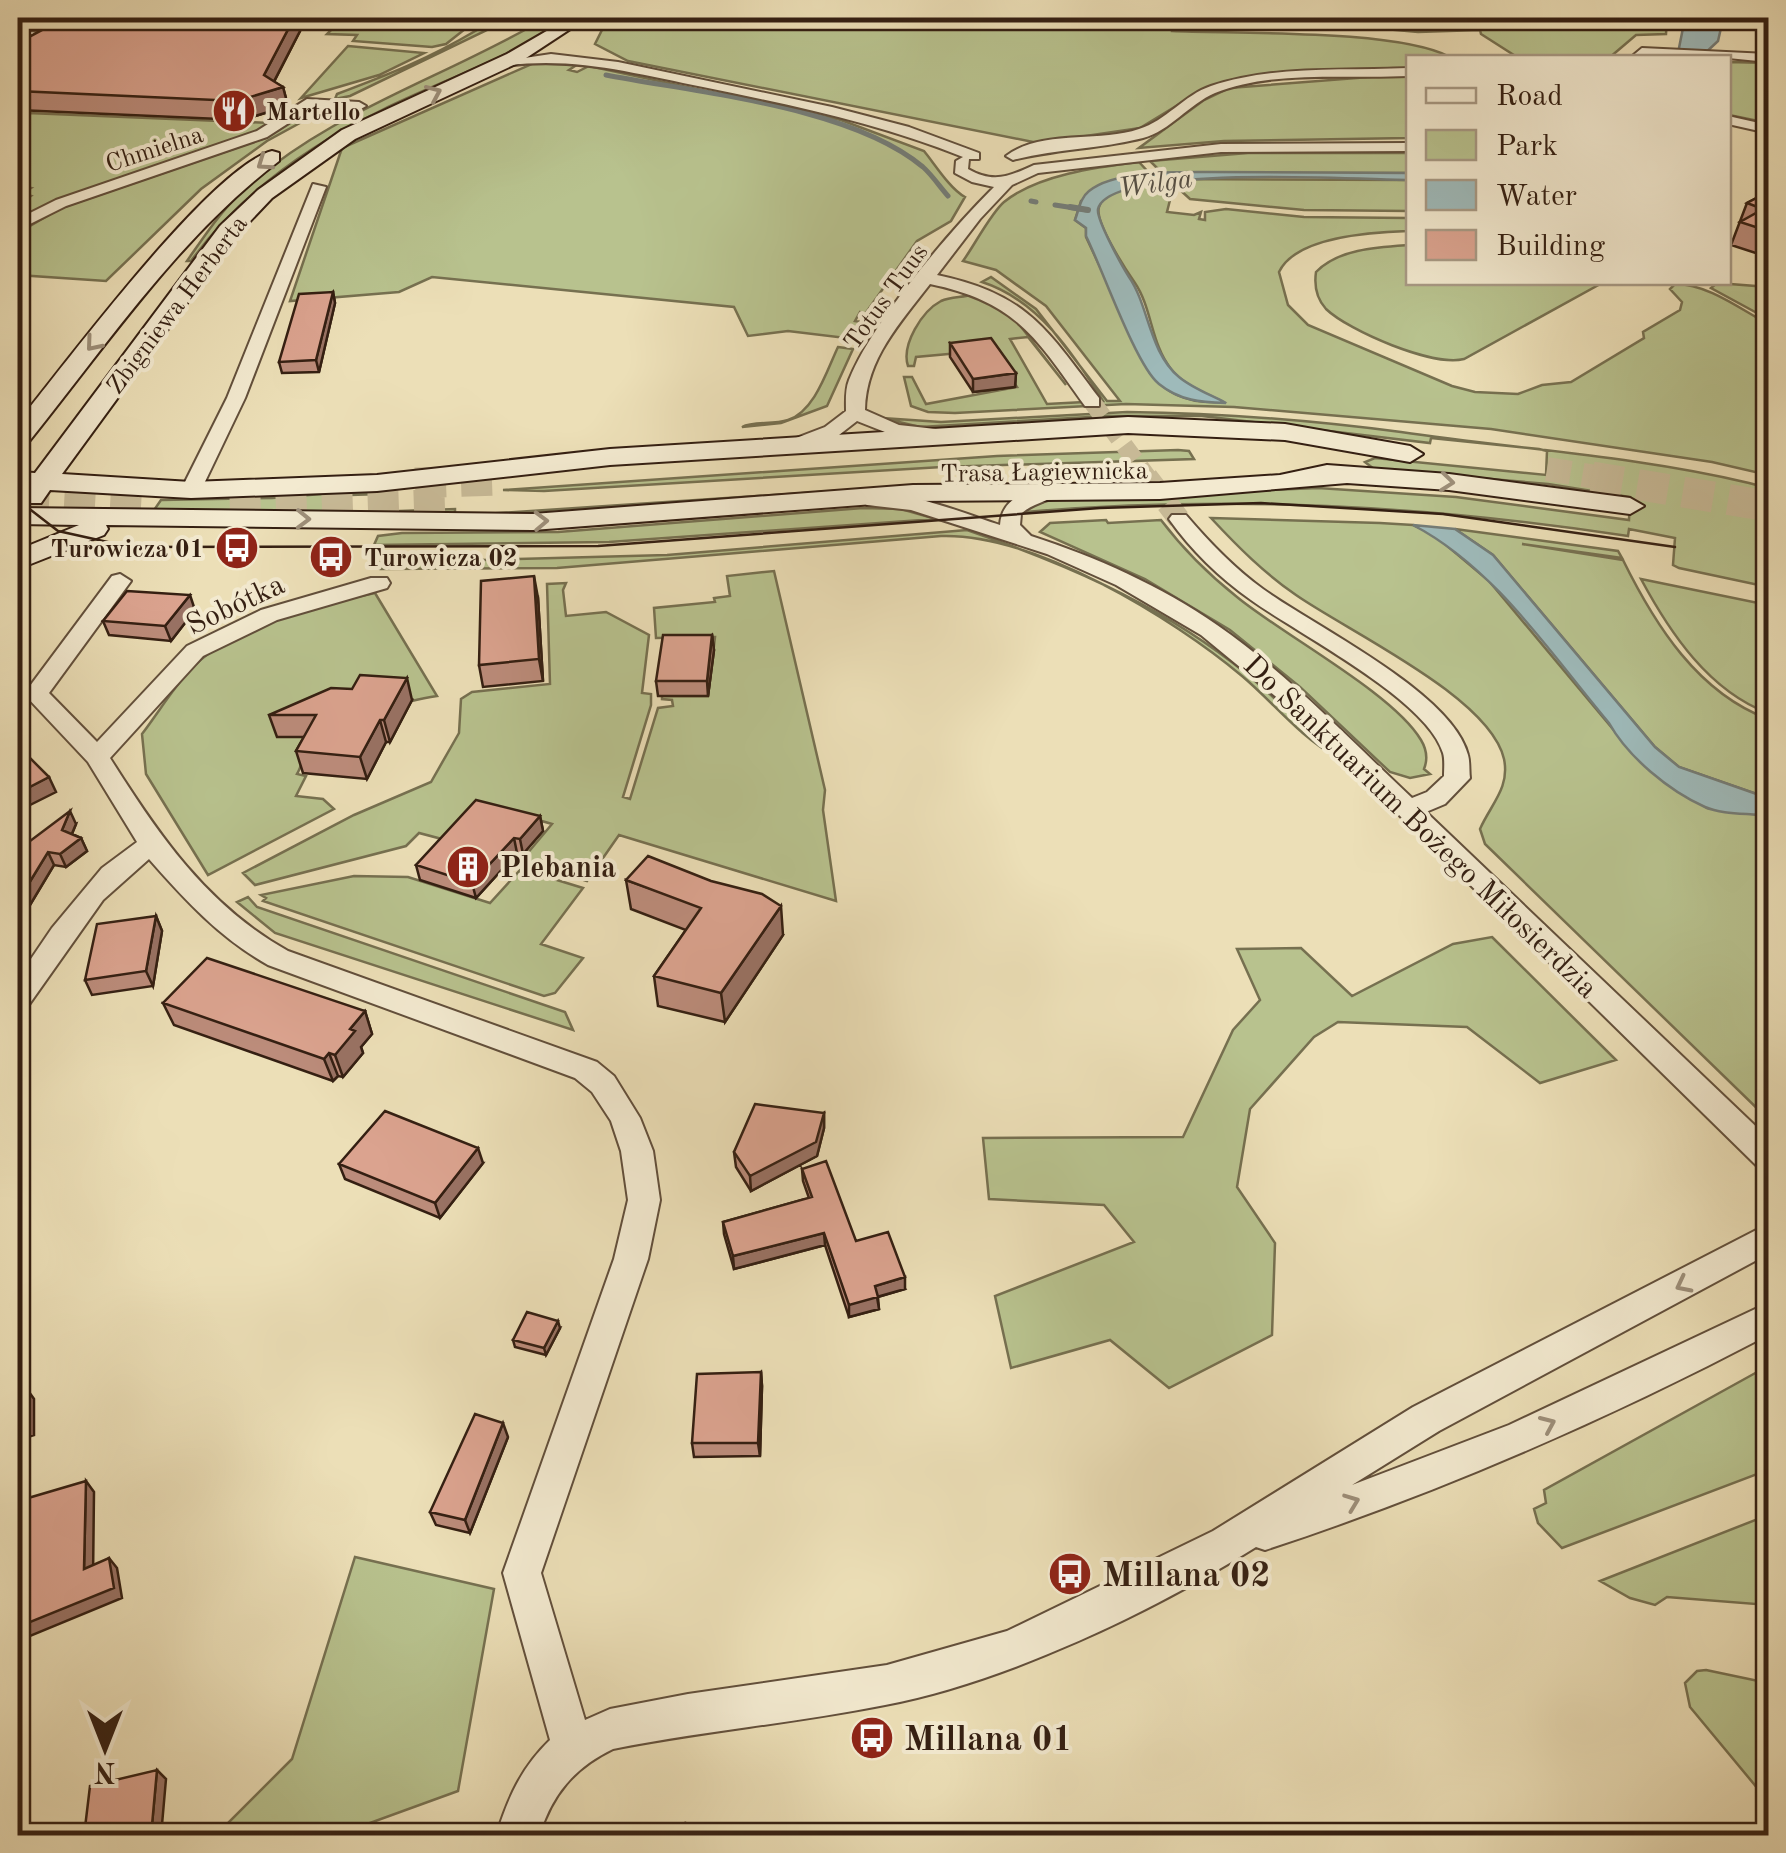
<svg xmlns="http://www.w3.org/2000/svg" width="1786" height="1853" viewBox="0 0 1786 1853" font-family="'Old Standard TT',serif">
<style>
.green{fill:#b8c28e;stroke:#767050;stroke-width:2.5}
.water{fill:#9ebaba;stroke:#747c77;stroke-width:2.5}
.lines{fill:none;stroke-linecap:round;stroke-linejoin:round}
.stream-far1{stroke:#747c77;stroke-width:5}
.stream{stroke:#747c77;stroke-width:6}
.minor-tunnel-far1{stroke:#c7b996;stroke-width:18;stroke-dasharray:18 9;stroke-linecap:butt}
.minor-tunnel{stroke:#c7b996;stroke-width:22;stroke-dasharray:22 11;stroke-linecap:butt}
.secondary-tunnel-far1{stroke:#c7b996;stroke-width:24;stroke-dasharray:24 12;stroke-linecap:butt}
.secondary-tunnel{stroke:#c7b996;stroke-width:31;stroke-dasharray:31 15;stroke-linecap:butt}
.minor-casing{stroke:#624f3b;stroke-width:4}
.secondary-casing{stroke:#341f12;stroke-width:4}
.minor{fill:#f3ead0;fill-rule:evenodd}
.secondary{fill:#f3ead0;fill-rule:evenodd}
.tram{stroke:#341f12;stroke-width:2.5}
.wall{fill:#bc8c7b;stroke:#341f12;stroke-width:2.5;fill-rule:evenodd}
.shaded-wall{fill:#997264;stroke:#341f12;stroke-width:2.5}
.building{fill:#dba38f;stroke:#341f12;stroke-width:2.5}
.oneway{stroke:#9d8f7a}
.labels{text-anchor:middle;stroke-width:8;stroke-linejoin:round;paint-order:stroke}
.far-poi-label{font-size:25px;font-weight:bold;fill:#341f12;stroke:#f3ead0;text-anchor:start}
.far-street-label{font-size:25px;fill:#341f12;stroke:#f3ead0}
.far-water-label{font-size:28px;font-style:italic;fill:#544e44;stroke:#f3ead0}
.street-label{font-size:30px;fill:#341f12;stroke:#f3ead0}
.poi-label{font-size:30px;font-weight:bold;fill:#341f12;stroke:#f3ead0;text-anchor:start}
.near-poi-label{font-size:35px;font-weight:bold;fill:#341f12;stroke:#f3ead0;text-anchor:start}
</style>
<rect width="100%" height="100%" fill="#ecdfb7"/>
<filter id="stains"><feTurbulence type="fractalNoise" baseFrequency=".002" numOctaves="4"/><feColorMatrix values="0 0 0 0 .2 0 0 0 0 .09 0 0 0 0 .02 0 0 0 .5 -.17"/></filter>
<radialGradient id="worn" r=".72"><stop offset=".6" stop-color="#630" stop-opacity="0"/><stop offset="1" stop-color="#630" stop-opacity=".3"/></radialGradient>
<path class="green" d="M343,18H512L350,96L335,99L337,94C390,74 428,59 477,30L465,29L446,44L432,47L353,41L357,35L327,34Z
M546,18H568C511,58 445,79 382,110C307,146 241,193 191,261H187C203,238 219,214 239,194C326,112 445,78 546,18Z
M608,18H1667L1666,34L1636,35L1609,58L1517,57L1481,34L1480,30L1418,32L1318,23L1272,28L1172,25V31C1237,34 1397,29 1450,57L1408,58V69L1227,81L1201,91L1140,128L1038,143L628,61L595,44Z
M348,46L424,53L379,75L301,98Z
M543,59L578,64L569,70L577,72L589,66L841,120L924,151C934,163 950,189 965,197L951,221L917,241L865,314L860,312L855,321L868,323L854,339L788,331L748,336L734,307L432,277L399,292L290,301L342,148Z
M1729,62L1768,63V98L1759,106L1768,112V123L1729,115Z
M1408,74V138L1224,141L1139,148L1204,100L1229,88Z
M317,106H331L267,141L201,189L106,281L18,275V233L61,208L265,138Z
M28,113L271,123L244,139L51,203L18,220V206L31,196L22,194L31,188L18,186V120Z
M1248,153H1408V173H1162L1150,161Z
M1139,162L1150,174L1115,180L1081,201L1075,220L1086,228V237L1150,373C1168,397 1195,404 1223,402C1206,393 1183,385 1171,369C1151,344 1152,308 1135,283C1126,270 1094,221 1099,207C1105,187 1135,186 1153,181L1171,196L1167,212L1194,215L1201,212L1199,219L1205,220V212L1226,209L1304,217L1408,218V231C1374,232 1296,236 1279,272L1288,305L1308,325L1452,386L1475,392L1518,394L1542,385L1571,382L1644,338L1643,332L1680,310L1682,302L1670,289L1675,284C1708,284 1740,309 1768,324V475L1712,462L1491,429L1234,407L1126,404L955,413L928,412L911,406L904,377H912L926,404L1017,387L992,350L916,357L914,366H908C901,345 922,311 941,301C952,296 964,298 973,294L1015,319L1066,385L1028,337L1010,339L1047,404L1103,401C1073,353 1038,300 982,282L991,277L1036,309L1107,401H1120L1046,306L996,270L963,261C974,246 991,213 1004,202C1037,175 1097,167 1139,162Z
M1168,179L1408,180V211L1304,210L1190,199Z
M1408,245V282L1602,283L1464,359C1433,367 1349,331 1326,309C1316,298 1314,286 1316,272C1338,249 1378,247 1408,245Z
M1717,283L1768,287V319L1711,288Z
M838,347L853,349L827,406L781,423L742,427C753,421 773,425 788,420C815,411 827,370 838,347Z
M1127,412C1218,413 1311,420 1401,432C1517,449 1635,456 1749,483L1768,488V587L1679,568L1673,565L1675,538L1629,529L1628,536C1423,505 1231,495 1025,512L1032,505L1055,499L1318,488L1456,497L1629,520L1630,497L1548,484L1374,469L1365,462L1375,458L1546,475L1547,451L1539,449L1431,438L1430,443L1202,416H1107L920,427L882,418L941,422Z
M1178,450L1189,451L1194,459L942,467L544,491L503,490L997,456Z
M371,490L382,494L350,495L345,513L455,509V516L849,490L850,494L551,517L152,513L161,500L272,498Z
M863,508L901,509L936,519L609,542L374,545L378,536L402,533L558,532Z
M1211,518L1380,523L1413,525L1433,534L1489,581L1633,753L1707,808L1768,816V1119L1485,844L1480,829C1491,804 1510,788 1504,759C1490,697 1349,632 1296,595C1264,573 1238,547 1211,518Z
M1106,520L1108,523L1161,520C1183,549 1208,574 1237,597C1283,635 1393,693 1421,740C1427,750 1428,759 1424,769L1430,774L1410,778L1390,772L1300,687L1230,630L1145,579L1040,532L1050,523Z
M1455,529L1618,551L1622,558L1522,544L1623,560C1655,625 1698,693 1768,719V798L1679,767L1655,747L1493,555Z
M967,530C1063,563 1152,601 1233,663C1270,691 1302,725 1335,756C1300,737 1273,702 1242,676C1173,618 1034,533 941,536L557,568L380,569L367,563L667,555Z
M774,571L825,790L823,810L836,901L619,835L587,881L521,861L552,824L480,803L442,839L419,833L406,846L255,885L243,873L354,815L431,782L459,733L461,699L472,692L550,684L547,584L566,583L563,590L566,616L606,612L649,635L642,693L651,694V705L623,797L630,799L658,708L673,706L672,700L662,699V696H708L715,637L656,638L654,608L715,602L714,598L730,596L727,576Z
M1641,579L1768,605V713C1709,691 1670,633 1641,579Z
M375,593L437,696C409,700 342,719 318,736C306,744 303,764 297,774L306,776L296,796L323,799L334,809L208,875L146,774L142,734C158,713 172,690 189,671C229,626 318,605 375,593Z
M521,869L583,888L541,944L583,958L555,993L544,996L263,901L266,898L261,895L354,876L408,877L490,903Z
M248,897L257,907L565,1012L573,1030L275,933L237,902Z
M1492,937L1616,1060L1540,1083L1467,1027L1338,1022L1314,1037L1250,1109L1237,1187L1275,1243L1272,1335L1169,1388L1110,1340L1011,1368L995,1296L1134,1242L1104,1205L989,1199L983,1138L1183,1137L1233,1030L1260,1000L1237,949L1301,948L1352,996L1453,944Z
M1768,1366V1470L1562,1548L1538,1523L1534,1509L1546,1503L1544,1490Z
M1768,1515V1605L1667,1597L1655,1605L1630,1598L1600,1581Z
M355,1557L494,1589L458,1791L337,1835H216L292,1759Z
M1706,1670L1768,1683V1801L1690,1707L1685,1683L1697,1671Z"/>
<path class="water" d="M1685,18L1723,19L1718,41L1701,57L1677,58Z
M1210,172L1408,173V180C1363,180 1109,163 1098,209C1096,219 1122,266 1129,277C1149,306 1149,352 1179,377C1192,388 1211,395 1226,403C1201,402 1180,401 1159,384C1136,366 1102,268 1086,236V228L1075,220C1079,210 1080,198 1089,191C1114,170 1178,172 1210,172Z
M1413,525L1455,529L1493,555L1655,747L1679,767L1768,798V816C1749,813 1723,815 1705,807C1669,791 1628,757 1609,723C1550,653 1495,568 1413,525Z"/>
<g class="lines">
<path class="stream-far1" d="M606,75C698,93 850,106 923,167C932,175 940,187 948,196
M1031,201L1036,202
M1055,205L1087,210"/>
<path class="stream" d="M1070,207L1088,210"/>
<path class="minor-tunnel-far1" d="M1092,402L1149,479"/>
<path class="minor-tunnel" d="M1147,477L1179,519"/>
<path class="secondary-tunnel-far1" d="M1547,469L1607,479"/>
<path class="secondary-tunnel" d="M1592,477L1768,506
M415,483L497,480
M18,503L155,511
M230,512L455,504"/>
<g class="minor-casing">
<path id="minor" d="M323,18H336L323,28L263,27L257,23L263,19Z
M18,30L63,37L18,61V52L42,40L18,38Z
M1642,48L1768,54V62L1728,58H1630Z
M551,54L618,62L832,107L909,127L979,153V159H969L968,169C994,184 1010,176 1034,165L1221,144L1408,143V151L1221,152L1038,173L1012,185L980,219L937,275C1027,294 1046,328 1099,398V406H1085C1036,338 1017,302 930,284C900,323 866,359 865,410L899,425L945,430V438L895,436L857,421L839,435L798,450L791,448V440L825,427L846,411C846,401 845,390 849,380C872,322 949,232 994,187L972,182L955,173L956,161L963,157C879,123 791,105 703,87C636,74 573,56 505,66L498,62Z
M1408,68V76C1347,79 1273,70 1215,93C1189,104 1170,131 1143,138C1100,149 1056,149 1013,160L1006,156C1042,129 1098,143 1139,129C1166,121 1184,95 1211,86C1273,65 1343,71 1408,68Z
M307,99L359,102L366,106L359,110L315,106L267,137L66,206L18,230V219L56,200L257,131Z
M1728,116L1768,125V133L1728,124Z
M313,184L326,187L245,398L201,490L198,494H184L181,490L227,398Z
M1051,485L1061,491C1051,502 1033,502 1021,514L1020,525L1031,536C1096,557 1161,586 1217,625C1288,674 1349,739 1412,798L1427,792L1444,776C1444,769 1445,759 1443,753C1427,699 1298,634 1251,600C1220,578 1191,550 1169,519L1172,515H1186C1209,542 1234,568 1263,589C1314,626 1453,693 1468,755C1470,762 1469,771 1470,778L1445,804L1426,812L1768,1138V1169L1757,1166L1292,710L1201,635L1116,585L1047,554L911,510L867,505L857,499C881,479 971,516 1000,525C1002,497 1027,491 1051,485Z
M120,574L131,581L49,693L97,742L187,646L261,610L371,578H387L390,583L387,588L277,620L203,656L110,758C158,834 207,906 288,951L597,1062L614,1076L640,1118L653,1151L660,1200L648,1259L541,1573L585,1720L610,1709L688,1694L887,1665L1007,1631L1213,1531L1413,1407L1768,1224V1254L1439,1431L1352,1485L1509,1425L1768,1303V1335C1606,1420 1439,1493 1265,1550L1256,1547C1152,1612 1006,1682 885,1705C795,1723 703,1731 613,1749C574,1768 552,1794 539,1836H496C508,1798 521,1768 550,1740L503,1573L614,1259L628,1200L621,1151L611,1121L592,1092L575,1078L268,965C220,938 185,900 149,859L103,900L28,1006L18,1009V978L52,928L102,868L137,842L88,762L24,694L112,576Z"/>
</g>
<g class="secondary-casing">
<path id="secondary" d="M569,18H587L520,62L355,139L272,198L236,236L62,474L191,482L377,475L610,449L1128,417L1285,424L1410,446L1423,454L1410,462L1285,440L1128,433L610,465L377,491L191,498L50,490L41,503H21L18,496L23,488H18V472L35,473L220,226L258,190L342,130L507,54Z
M272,151L279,153V161C178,238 106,346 27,444L18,446V422C65,365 210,168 272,151Z
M1327,465L1449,474L1630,498L1644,506L1630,514L1449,490L1347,483L1160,499L913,501L533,530L106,525L108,529L104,535L18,569V550L79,525L18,524V508L533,514L913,485L1160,483L1280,475Z"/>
</g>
<use href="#minor" class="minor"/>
<use href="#secondary" class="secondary"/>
<path class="tram" d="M18,500L58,531L130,547L598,546L1100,508L1261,503L1443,514L1675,547"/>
</g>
<path class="wall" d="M18,18H297L300,31L274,82L283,87L288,106L242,120L18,110ZM23,28L42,30L27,38Z
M1768,192V257L1731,245L1747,203Z
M333,292L335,303L319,372L282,373L279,362Z
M950,343L1016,373L1015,387L973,392L950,357Z
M538,598L543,681L483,687L479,665Z
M195,610L171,641L109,635L103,621Z
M712,635L714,650L708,696H658L656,681Z
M412,700L390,742H386L367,779L303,773L296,751L304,737H277L269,715Z
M540,816L543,831L523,854L517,853L476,898L420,880L416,865Z
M76,824L72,834L81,838L87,851L66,867L54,865L18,925V850Z
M626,880L783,935L725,1022L658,1006L654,976L686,930L631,909Z
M156,916L162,931L153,986L92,995L85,980Z
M163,1003L365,1011L372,1034L361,1047L363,1053L343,1077L338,1076L333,1081L174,1025Z
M824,1113V1128L817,1156L751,1191L736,1167L734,1152Z
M483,1163L440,1218L345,1179L339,1164Z
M802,1169L856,1241L905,1289L878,1297L879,1309L849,1317L825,1245L734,1269L724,1234L723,1222L809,1198L803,1181Z
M560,1328L546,1355L515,1347L513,1340Z
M761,1372L762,1386L760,1456L694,1457L692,1443Z
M508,1437L470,1533L436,1525L430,1512Z"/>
<path class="shaded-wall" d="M294,18H297L300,31L269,91L283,87L288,106L242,120L237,101L264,75Z
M22,25L28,43L18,50V28Z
M333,292L335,303L319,372L316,360Z
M1016,373L1015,387L973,392V379Z
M534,576L538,598L543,681L539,659Z
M190,595L195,610L171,641L165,626Z
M712,635L714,650L708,696L707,681Z
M407,678L412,700L390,742L384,720Z
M380,720L386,742L367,779L360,757Z
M49,777L56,792L18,811V793Z
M70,811L76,824L68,843L62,830Z
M540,816L543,831L523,854L520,839Z
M81,838L87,851L66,867L60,854Z
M514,838L517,853L476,898L472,883Z
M48,852L54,865L18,925V901Z
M781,906L783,935L725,1022L721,993Z
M156,916L162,931L153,986L146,971Z
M365,1011L372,1034L361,1047L363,1053L343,1077L335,1055L350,1029Z
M329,1053L338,1076L333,1081L324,1059Z
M824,1113V1128L817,1156L751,1191L750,1176Z
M478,1148L483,1163L440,1218L435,1203Z
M824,1233L825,1245L734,1269L733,1256Z
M905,1277V1289L877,1297L879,1309L849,1317V1305L875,1286Z
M558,1321L560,1328L546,1355L544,1348Z
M761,1372L762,1386L760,1456L758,1443Z
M29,1392L34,1399V1435L18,1440V1431Z
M503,1423L508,1437L470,1533L465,1520Z
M86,1481L94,1492L93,1579L84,1569Z
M109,1558L117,1568L122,1598L18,1641V1627Z
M157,1770L166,1779L161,1836H151Z"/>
<path class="building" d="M59,18H294L264,75L283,87L237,101L18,91V43L61,20Z
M1768,192V231L1740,222L1763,209L1747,203Z
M333,292L316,360L279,362L299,294Z
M991,338L1016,373L973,379L950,343Z
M534,576L539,659L479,665L481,581Z
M127,591L190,595L165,626L103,621Z
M663,635H712L707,681H656Z
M360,675L407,678L384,720H380L360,757L296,751L316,715H269L331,688L352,689Z
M19,747L49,777L18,793V748Z
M476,800L540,816L520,839L514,838L472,883L416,865Z
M70,811L62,830L81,838L60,854L48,852L18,901V850Z
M648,856L711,881L762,894L781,906L721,993L654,976L701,908L626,880Z
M156,916L146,971L85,980L97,924Z
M207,958L365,1011L350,1029L355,1031L335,1055L329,1053L324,1059L163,1003Z
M755,1104L824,1113L816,1142L750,1176L734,1152Z
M385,1111L478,1148L435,1203L339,1164Z
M826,1161L856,1241L888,1232L905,1277L875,1286L878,1297L849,1305L824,1233L733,1256L723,1222L812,1197L802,1169Z
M527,1312L558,1321L544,1348L513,1340Z
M761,1372L758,1443H692L697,1374Z
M29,1392V1428L18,1431V1396Z
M475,1414L503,1423L465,1520L430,1512Z
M86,1481L84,1569L109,1558L114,1588L18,1627V1501Z
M157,1770L151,1836H84L90,1786Z
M685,1823L686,1836H646V1830Z"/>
<defs><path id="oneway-chevron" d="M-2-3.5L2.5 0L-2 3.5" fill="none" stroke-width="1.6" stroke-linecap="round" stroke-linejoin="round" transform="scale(2.5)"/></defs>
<g class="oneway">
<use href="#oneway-chevron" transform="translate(434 93) rotate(-24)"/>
<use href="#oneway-chevron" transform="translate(264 163) rotate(145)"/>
<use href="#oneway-chevron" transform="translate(93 344) rotate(130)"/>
<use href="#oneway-chevron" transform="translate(1447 482) rotate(6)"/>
<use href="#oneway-chevron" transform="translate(303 519) rotate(1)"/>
<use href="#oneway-chevron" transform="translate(541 521) rotate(-2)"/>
<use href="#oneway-chevron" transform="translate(1683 1285) rotate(153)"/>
<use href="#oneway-chevron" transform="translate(1548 1424) rotate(-24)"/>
<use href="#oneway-chevron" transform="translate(1352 1502) rotate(-21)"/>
</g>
<defs>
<g id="restaurant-disc" transform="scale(2.25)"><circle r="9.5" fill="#8f2418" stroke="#f3ead0"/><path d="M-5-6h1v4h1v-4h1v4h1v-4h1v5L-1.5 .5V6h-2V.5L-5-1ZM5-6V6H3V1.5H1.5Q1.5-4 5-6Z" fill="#fff"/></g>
<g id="bus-disc" transform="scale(2.25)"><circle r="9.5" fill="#8f2418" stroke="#f3ead0"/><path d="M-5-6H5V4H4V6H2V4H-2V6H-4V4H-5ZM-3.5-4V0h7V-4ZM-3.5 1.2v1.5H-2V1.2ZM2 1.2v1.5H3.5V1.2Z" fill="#fff"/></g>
<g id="building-disc" transform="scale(2.25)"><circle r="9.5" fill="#8f2418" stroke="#f3ead0"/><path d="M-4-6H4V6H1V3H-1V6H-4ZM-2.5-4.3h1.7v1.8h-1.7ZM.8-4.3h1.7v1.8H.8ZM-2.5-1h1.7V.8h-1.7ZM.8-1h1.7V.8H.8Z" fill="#fff"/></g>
</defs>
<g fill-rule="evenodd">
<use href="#restaurant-disc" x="234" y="111"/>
<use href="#bus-disc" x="237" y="548"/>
<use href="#bus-disc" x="331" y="557"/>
<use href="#building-disc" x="468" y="867"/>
<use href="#bus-disc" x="1070" y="1574"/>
<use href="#bus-disc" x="872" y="1738"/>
</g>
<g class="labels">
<g class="far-poi-label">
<text x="266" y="120">Martello</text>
<text x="204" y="557" text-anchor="end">Turowicza 01</text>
<text x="364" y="566">Turowicza 02</text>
</g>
<g class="far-street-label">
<text transform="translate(154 148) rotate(-18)" y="9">Chmielna</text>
<text transform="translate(885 296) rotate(-54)" y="9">Totus Tuus</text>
<text transform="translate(176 304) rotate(-53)" y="9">Zbigniewa Herberta</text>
<text transform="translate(1044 471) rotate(-1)" y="9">Trasa Łagiewnicka</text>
</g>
<g class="far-water-label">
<text transform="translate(1155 182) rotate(-8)" y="10">Wilga</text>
</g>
<g class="street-label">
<text transform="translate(235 604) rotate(-25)" y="10">Sobótka</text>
<text transform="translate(1421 826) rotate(44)" y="10">Do Sanktuarium Bożego Miłosierdzia</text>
</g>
<g class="poi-label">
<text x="500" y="877">Plebania</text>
</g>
<g class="near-poi-label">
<text x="1102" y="1586">Millana 02</text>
<text x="904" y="1750">Millana 01</text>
</g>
</g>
<rect width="1786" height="1853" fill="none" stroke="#ecdfb7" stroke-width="60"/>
<rect x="20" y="20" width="1746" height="1813" fill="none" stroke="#341f12" stroke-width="5"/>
<rect x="30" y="30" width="1726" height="1793" fill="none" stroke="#341f12" stroke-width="2.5"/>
<rect x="1406" y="55" width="325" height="230" fill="#f3ead0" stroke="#a79984" stroke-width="2.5"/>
<rect x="1426" y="88" width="50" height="15" fill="#f3ead0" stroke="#a79984" stroke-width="2.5"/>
<text x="1496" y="105" font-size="30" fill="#341f12">Road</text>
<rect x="1426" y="130" width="50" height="30" fill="#b8c28e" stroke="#a79984" stroke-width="2.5"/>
<text x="1496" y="155" font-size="30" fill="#341f12">Park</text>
<rect x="1426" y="180" width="50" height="30" fill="#9ebaba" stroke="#a79984" stroke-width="2.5"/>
<text x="1496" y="205" font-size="30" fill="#341f12">Water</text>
<rect x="1426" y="230" width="50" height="30" fill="#dba38f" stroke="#a79984" stroke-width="2.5"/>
<text x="1496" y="255" font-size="30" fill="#341f12">Building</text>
<g transform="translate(105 1748) rotate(180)" stroke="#f3ead0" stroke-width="8" paint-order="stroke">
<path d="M0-8L18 38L0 25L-18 38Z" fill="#341f12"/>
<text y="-15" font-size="28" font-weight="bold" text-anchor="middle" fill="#341f12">N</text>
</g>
<rect width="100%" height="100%" filter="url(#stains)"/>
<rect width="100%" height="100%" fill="url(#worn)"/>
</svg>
